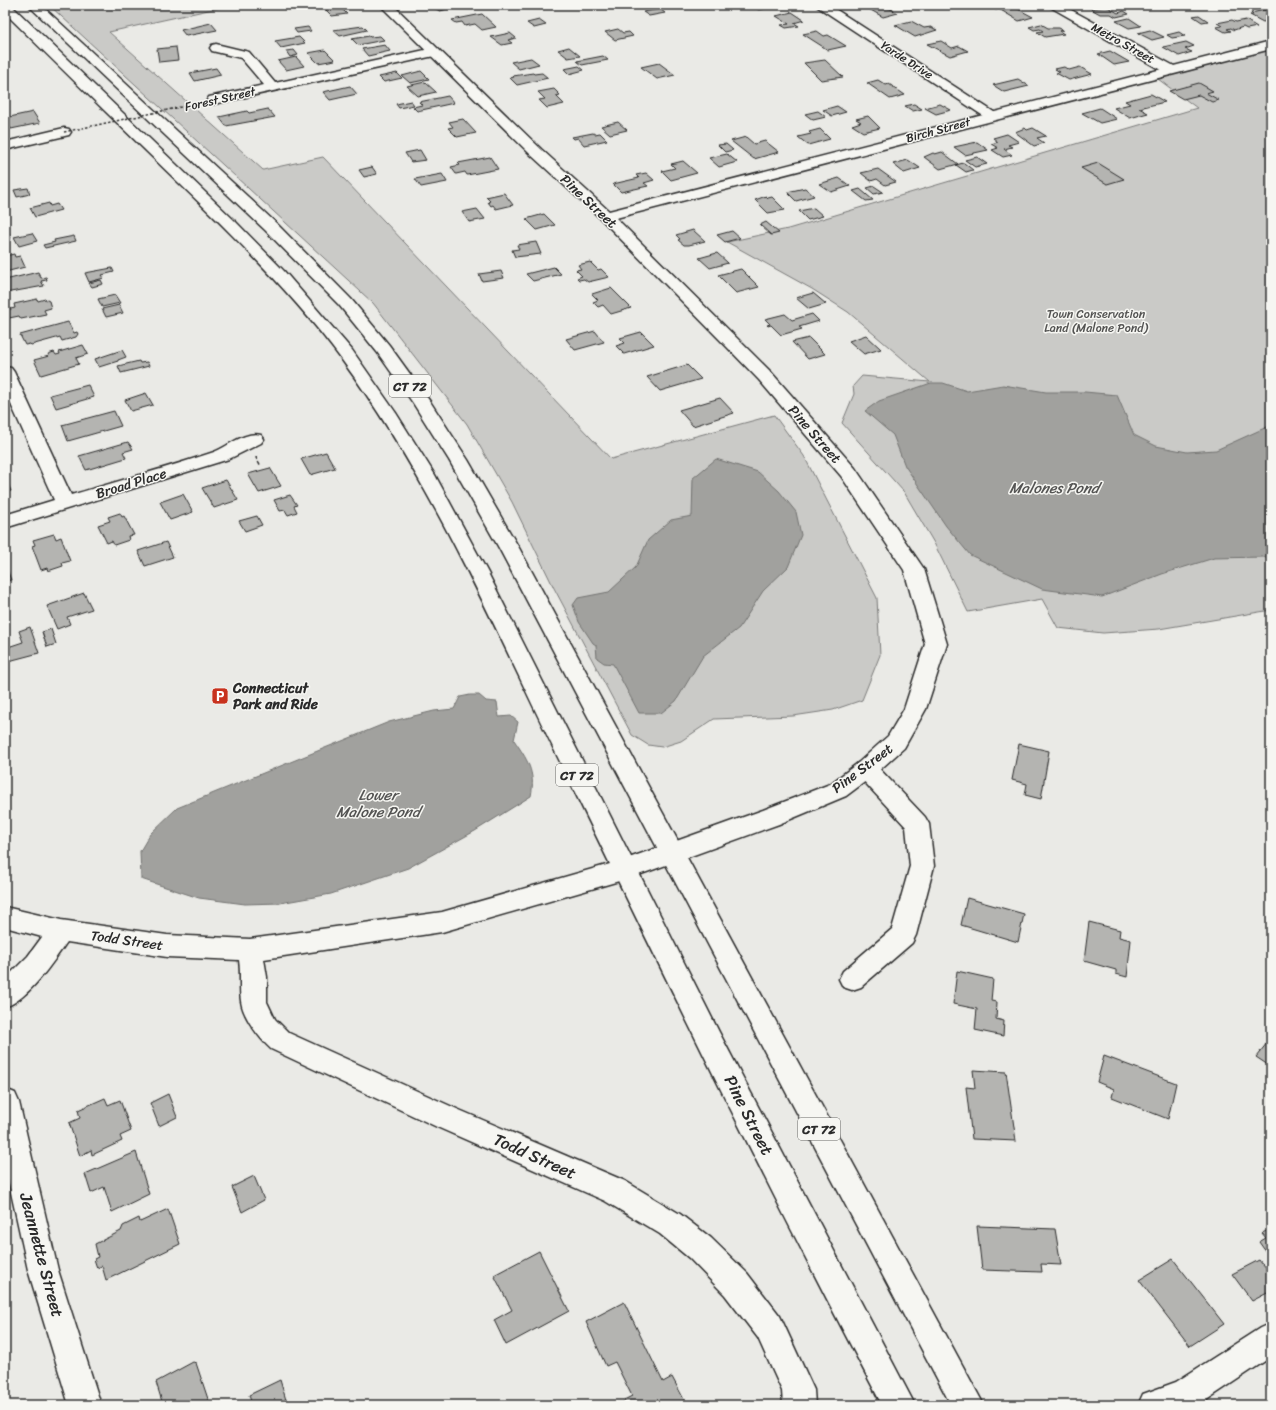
<svg xmlns="http://www.w3.org/2000/svg" width="1276" height="1410" viewBox="0 0 1276 1410" font-family="Sriracha,sans-serif">
<style>
.green{fill:#cacac7;stroke:#7a7a79}
.water{fill:#a1a19e;stroke:#727270}
.building{fill:#b4b4b1;stroke:#2b2b2b}
.lines{fill:none;stroke-linecap:round;stroke-linejoin:round}
.minor-casing{stroke:#2b2b2b;stroke-width:3}
.major-casing{stroke:#2b2b2b;stroke-width:3}
.highway-casing{stroke:#2b2b2b;stroke-width:3}
.path{stroke:#2b2b2b;stroke-width:2;stroke-dasharray:3 2.5;stroke-linecap:butt}
.minor{fill:#f6f6f2;fill-rule:evenodd}
.major{fill:#f6f6f2;fill-rule:evenodd}
.highway{fill:#f6f6f2;fill-rule:evenodd}
.path-bridge{stroke:#2b2b2b;stroke-width:1.5;stroke-dasharray:2.5 2;stroke-linecap:butt}
.labels{text-anchor:middle;stroke-width:3;stroke-linejoin:round;paint-order:stroke}
.far-street-label{font-size:12px;fill:#2b2b2b;stroke:#f6f6f2}
.far-park-label{font-size:12px;fill:#535352;stroke:#f6f6f2}
.shield{fill:#f6f6f2;stroke:#686867;stroke-width:1}
.shield-label{font-size:13px;font-weight:bold;fill:#2b2b2b}
.street-label{font-size:14px;fill:#2b2b2b;stroke:#f6f6f2}
.poi-label{font-size:14px;font-weight:bold;fill:#2b2b2b;stroke:#f6f6f2;text-anchor:start}
.water-label{font-size:15px;font-style:italic;fill:#545453;stroke:#f6f6f2}
.near-street-label{font-size:17px;fill:#2b2b2b;stroke:#f6f6f2}
</style>
<rect width="100%" height="100%" fill="#eaeae6"/>
<filter id="ink" filterUnits="userSpaceOnUse"><feTurbulence type="fractalNoise" baseFrequency=".025" numOctaves="2"/><feDisplacementMap in="SourceGraphic" scale="8" xChannelSelector="R" yChannelSelector="G"/><feConvolveMatrix kernelMatrix="1 2 1 2 8 2 1 2 1" color-interpolation-filters="sRGB"/></filter>
<g filter="url(#ink)">
<path class="green" d="M49,5H220L222,7L109,32L263,170L323,157L611,459L774,415L804,456L877,598L880,655L862,700L833,710L793,716L714,719L681,741L662,747L648,745L632,735L554,588L512,502L467,424L373,303Z
M1271,49V610L1159,629L1103,633L1058,628L1042,599L968,612L934,543L904,492L842,423L854,394L853,386L862,376L930,382L848,312L812,289L727,242L788,229L1197,108L1158,79Z"/>
<path class="water" d="M931,383H943L967,391L1003,385L1046,392H1085L1117,395L1134,435L1156,446L1187,452L1216,450L1269,426L1271,420V561L1264,557L1214,558L1162,574L1102,597L1042,589L970,555L946,526L905,466L893,435L865,411L879,401Z
M716,459L758,472L779,491L796,512L801,535L788,567L763,591L739,628L703,656L676,701L661,713H639L613,664L604,663L597,658L596,645L593,643L579,622L573,605L578,598L609,592L636,567L648,540L671,520L692,516L693,478Z
M470,695H479L486,701L497,702L499,717L511,716L518,722L514,740C527,759 536,772 531,796L475,831L408,868L331,894L280,903L245,904L199,898L141,879L140,851L150,834L177,808L389,722L434,711L454,709L460,697Z"/>
<path class="building" d="M321,5H342L339,6L347,14L332,16Z
M436,5H463L440,11L430,6Z
M752,5H778L759,10Z
M862,5H883L898,13L883,17Z
M1003,5L1010,9L1016,8L1033,17L1019,21L999,9L996,10L990,7Z
M1106,6L1118,13L1124,11L1129,14L1116,17L1111,14H1100L1091,9Z
M660,9L665,13L649,16L643,12Z
M1265,10L1271,11V20L1263,22L1250,15H1253L1251,13Z
M792,12L804,20L794,23L799,26L786,28L781,25L789,24L776,16Z
M482,14L496,27L482,30L475,24L465,26L462,22L456,23L452,20Z
M1199,15L1208,21L1202,22L1193,16Z
M1129,18L1141,26L1129,28L1116,21Z
M539,20L546,25L534,28L527,23Z
M1232,20L1236,22L1246,20L1257,27L1247,29L1243,27L1234,30L1231,28L1227,29L1231,31L1225,32L1216,27L1222,26L1217,23Z
M911,21L924,28L931,27L937,30L915,37L895,25Z
M211,23L217,30L186,36L181,30Z
M1041,24L1048,28H1059L1063,30L1059,31L1064,34L1045,37L1037,32L1043,31L1040,29L1034,30L1029,27Z
M363,26L367,30L340,36L333,30Z
M308,27L311,31L297,33L294,29Z
M618,29L623,33L629,32L633,36L615,40L605,32Z
M1150,30L1164,37L1152,40L1138,33Z
M817,31L824,36L828,35L846,46L828,50L803,34Z
M1179,32L1185,36L1172,38L1167,35Z
M510,33L516,38L508,40L512,43L502,45L491,37Z
M369,36L370,37L380,36L384,40L358,45L352,39Z
M299,37L305,43L281,48L275,41Z
M941,41L952,48L959,46L968,51L950,56L927,44Z
M1186,42L1194,46L1185,49L1192,52L1179,56L1163,47Z
M385,45L390,51L368,56L362,49Z
M176,47L178,60L159,62L157,49Z
M569,47L580,56L568,58L558,50Z
M294,50L298,55L290,57L286,51Z
M325,50L335,60L318,63L308,53Z
M1110,51L1129,62L1114,65L1098,54Z
M603,56L608,60L582,65L577,61Z
M296,57L304,66L286,70L278,61Z
M531,58L539,64L519,69L511,62Z
M825,60L843,77L821,80L804,63Z
M659,63L675,75L657,79L641,67Z
M579,66L584,70L569,74L564,69Z
M1064,67L1069,70L1080,67L1092,74L1069,80L1056,73L1060,72L1055,69Z
M216,68L221,75L195,81L190,73Z
M421,71L429,79L410,83L402,76Z
M397,73L402,78L384,82L379,77Z
M533,73L534,74L542,73L548,78L517,85L510,78L514,77L513,76Z
M1018,79L1029,86L1004,92L993,85Z
M878,80L886,85L889,84L905,95L890,99L867,83Z
M425,82L436,92L418,96L407,86Z
M1199,83L1213,91L1206,93L1219,100L1212,102L1199,95L1183,99L1169,91Z
M350,86L357,94L330,100L323,92Z
M554,89L560,95L556,96L564,104L547,108L539,100L545,99L538,92Z
M1151,94L1165,102L1139,108L1148,113L1130,118L1114,108L1130,104L1125,101Z
M448,96L454,103L417,111L413,107L422,105L419,102Z
M411,101L414,105L399,108L396,104Z
M914,104L922,109L913,111L905,106Z
M940,104L951,110L936,114L925,108Z
M837,106L846,112L832,116L823,110Z
M1100,108L1117,119L1100,123L1082,113Z
M268,109L275,117L226,126L219,117L247,111L249,113Z
M818,111L826,117L813,120L805,114Z
M33,112L40,123L11,129L5,118Z
M868,116L880,128L863,132L852,125L861,122L856,119Z
M463,119L476,133L457,137L448,128L453,127L449,122Z
M618,122L627,130L610,134L601,126Z
M1025,128L1027,130L1033,128L1046,136L1037,138L1044,143L1034,146L1015,132Z
M820,129L830,139L808,145L798,137L811,134L809,132Z
M593,133L595,134L600,133L607,140L584,145L578,138L574,139L572,137Z
M1007,134L1019,142L1008,145L1012,147L1004,149L1012,155L1003,157L992,150L998,148L991,144L998,142L993,138Z
M746,137L754,144L765,141L779,152L754,159L731,141Z
M977,142L988,150L965,155L954,147Z
M726,144L733,150L725,152L718,145Z
M420,150L426,160L411,162L405,153Z
M942,152L958,164L940,169L924,157L933,153L935,154Z
M727,154L737,162L719,167L709,158Z
M490,157L498,169L467,175L465,172L456,174L451,167L460,165L458,163Z
M977,157L987,164L975,167L965,160Z
M908,160L920,168L904,173L893,164Z
M683,161L697,173L671,180L662,171L675,168L671,164Z
M963,163H964L973,170L966,172L956,165Z
M1098,163L1124,179L1107,184L1081,168Z
M372,167L377,174L364,177L359,170Z
M878,169L896,182L885,185L877,179L871,181L861,173Z
M646,173L654,180L644,183L648,186L621,192L613,184L639,178L636,175Z
M442,174L447,182L421,187L415,179Z
M839,178L850,186L831,192L819,184Z
M874,186L883,192L874,194L867,188Z
M28,188L30,194L17,197L14,190Z
M805,188L814,196L796,201L787,192Z
M860,189L873,200L866,201L853,191Z
M504,193L513,205L496,209L493,205L491,206L488,202L490,201L486,197Z
M766,196L768,198L772,197L785,210L768,213L755,200Z
M49,203L50,206L57,204L61,210L35,217L30,208Z
M814,208L823,216L808,220L799,211Z
M477,209L485,219L469,222L462,212Z
M544,214L555,225L537,230L526,219Z
M766,222L779,233L771,235L760,225Z
M693,230L705,241L689,245H684L678,240L680,239L676,235Z
M8,231L11,238L5,242V232Z
M732,231L740,238L725,242L717,235Z
M32,233L37,241L19,246L14,237Z
M74,236L76,241L45,248L43,245L55,242L54,240Z
M536,242L541,254L515,257L512,250L519,249L517,245Z
M717,253L728,263L710,268L699,258Z
M14,254L15,257L20,256L25,267L5,272V256Z
M590,262L598,270L601,269L609,277L588,282L584,279L579,280L577,278L582,276L576,270L581,269L578,265Z
M554,267L561,274L533,281L526,274Z
M112,268L114,272L102,275L104,278L89,282L85,273Z
M741,269L759,287L736,293L718,275Z
M501,271L504,278L482,281L479,274Z
M38,272L41,278L46,277L47,280L41,281L44,286L5,293V280Z
M101,280L103,284L92,287L89,283Z
M611,288L631,308L611,314L603,305L598,307L593,302L598,300L592,294Z
M813,293L826,304L809,309L796,298Z
M115,295L120,303L102,307L98,299Z
M37,299L38,301L45,299L49,301L51,308L44,310L46,314L21,319L19,316L9,318L6,310L15,308L14,304Z
M119,305L123,313L106,317L102,309Z
M785,314L792,320L812,314L819,321L799,327L802,329L781,335L771,325L768,326L767,325L770,324L765,319Z
M68,322L74,333L77,332L78,334L76,337L62,341L60,337L31,345L30,344L25,345L20,335Z
M595,331L604,342L575,350L566,339Z
M641,332L654,345L624,354L616,346L625,343L620,338Z
M866,335L881,349L864,354L849,341Z
M809,338L825,354L808,359L792,342Z
M83,345L88,354L76,358L79,364L41,375L34,360L49,356L48,354L54,352L56,355L60,354L59,352Z
M122,350L126,357L118,360V361L99,367L95,359Z
M139,361L140,363L147,362L149,366L121,373L118,366Z
M687,365L701,379L660,391L647,377Z
M88,385L94,397L56,408L50,395Z
M146,393L153,405L131,411L125,400Z
M720,398L734,413L693,426L679,410Z
M114,411L121,426L68,441L62,425Z
M128,442L133,449L123,452L126,458L86,470L79,456Z
M326,452L335,468L310,475L301,459Z
M270,468L281,486L259,493L248,474Z
M5,477L11,491L5,493Z
M226,480L238,500L214,508L202,488Z
M183,494L193,512L170,520L160,502Z
M290,495L297,505L294,506L297,512L288,515L285,510L280,511L274,500Z
M120,513L122,517L124,516L134,535L128,536L129,540L114,545L112,541L107,543L98,525L110,521L108,517Z
M257,516L262,525L245,531L239,521Z
M54,534L56,539L61,537L70,561L62,563L63,566L48,571L47,568L41,570L32,546L35,545L33,540Z
M166,542L173,557L145,566L138,551Z
M5,564L11,580L5,581Z
M84,593L92,609L67,617L70,624L57,629L47,606Z
M30,627L39,653L5,662V648L23,642L19,631Z
M51,629L56,644L47,647L42,632Z
M1019,744L1049,751L1041,799L1025,795L1027,784L1012,780Z
M967,898L1024,914L1018,942L961,925Z
M1089,922L1120,930L1119,937L1131,940L1127,977L1116,974V970L1084,961Z
M957,971L993,979L991,1001L997,1002L996,1019L1004,1021L1003,1036L975,1030L977,1009L953,1004Z
M1271,1038V1067L1256,1057Z
M1104,1056L1176,1083L1168,1119L1112,1097L1114,1089L1097,1082Z
M973,1070L1006,1072L1016,1141L972,1139L966,1087L975,1088Z
M168,1094L177,1117L159,1126L150,1103Z
M105,1098L108,1105L120,1100L131,1131L120,1136L122,1141L92,1155L91,1150L80,1156L69,1123L80,1118L78,1110Z
M136,1152L149,1194L112,1212L104,1187L91,1193L85,1174Z
M254,1176L264,1200L242,1212L232,1187Z
M168,1209L180,1244L106,1280L102,1266L97,1268L94,1259L98,1257L95,1244L121,1231L123,1226L139,1218L140,1222Z
M977,1226L1055,1229L1061,1265L1041,1264L1042,1272L982,1270Z
M1271,1229V1259L1259,1242L1266,1238L1262,1233Z
M539,1251L569,1311L506,1345L494,1320L512,1310L494,1275Z
M1173,1259L1224,1324L1190,1346L1139,1280Z
M1259,1260L1271,1275V1291L1252,1301L1232,1274Z
M624,1302L663,1382L672,1377L687,1405H626L624,1400L632,1396L615,1362L606,1366L586,1322Z
M193,1362L196,1363L210,1405H163L156,1382Z
M280,1380L286,1400L274,1405H252L249,1395Z"/>
<g class="lines">
<g class="minor-casing">
<path id="minor" d="M815,5H829L1000,116L998,119H988Z
M1047,5H1062L1176,67L1177,70L1176,73H1166Z
M216,44L249,52L275,83L434,48L440,52L434,56L214,104L209,103L207,100L209,97L264,85L241,58L212,51L210,48L212,45Z
M64,128L69,129L71,132L69,135L5,150V142Z
M5,367L11,368L14,372L71,495C118,481 167,468 214,452C229,446 245,431 261,435L264,439L261,443L229,459L5,528V515L54,500L5,391Z
M866,760L874,763L925,817L929,824L934,866L916,935L912,943L861,987L852,990L843,987L839,979L843,971L892,929L910,866L906,827L858,775L855,769L858,763Z
M624,860L633,863L636,870L633,877L442,932L264,959L267,977V1002L275,1019L289,1033L457,1109L625,1181L680,1214L711,1238L747,1273L780,1316L814,1390L815,1405H783L782,1391L758,1338L725,1295L689,1258L660,1234L605,1201L437,1127L271,1049C260,1039 243,1017 241,1001C239,988 241,974 239,960L167,957L67,942C52,963 29,999 5,1007V979L28,956L42,937L5,927V907L61,920L167,935L250,939L442,912Z
M5,1089L15,1093L19,1102L58,1270L101,1405H69L28,1270L5,1165Z
M1271,1323V1357L1199,1405H1138L1143,1394L1176,1382L1260,1328Z"/>
</g>
<g class="major-casing">
<path id="major" d="M380,5H393L541,149L609,211L1271,41V49L616,218L771,372L855,468L924,569L947,644L926,709L904,748L874,775L846,796L779,824L633,877L624,880L615,877L612,870L615,863L763,810L830,784L858,763L888,736L904,709L925,644L904,570L841,476L759,380L727,347L601,219L531,155Z"/>
</g>
<g class="highway-casing">
<path id="highway" d="M5,5H11L236,222L284,271L352,350L396,413L435,475L488,573L719,1032L915,1405H882C773,1198 670,988 568,778C498,636 436,488 342,360C294,295 236,238 178,182C120,126 62,69 5,13Z
M28,5H41L276,223L351,299L389,345L431,403L468,460L519,548L984,1405H951L499,548L449,460L413,403L377,352L339,305L265,230Z"/>
</g>
<path class="path" d="M256,457L260,465"/>
<use href="#minor" class="minor"/>
<use href="#major" class="major"/>
<use href="#highway" class="highway"/>
<path class="path-bridge" d="M64,132L214,100"/>
</g>
</g>
<defs>
<g id="parking-square" transform="scale(0.9)"><rect x="-9" y="-9" width="18" height="18" rx="4" fill="#c8321e" stroke="#f6f6f2"/><path d="M-3.5-5.5H1a3.5 3.5 0 0 1 0 7H-1V5.5H-3.5ZM-1-3.4V-.6H.8a1.4 1.4 0 0 0 0-2.8Z" fill="#fff"/></g>
</defs>
<g fill-rule="evenodd">
<use href="#parking-square" x="220" y="696"/>
</g>
<g class="labels">
<g class="far-street-label">
<text transform="translate(1123 43) rotate(29)" y="4">Metro Street</text>
<text transform="translate(907 60) rotate(33)" y="4">Yarde Drive</text>
<text transform="translate(220 99) rotate(-13)" y="4">Forest Street</text>
<text transform="translate(938 130) rotate(-15)" y="4">Birch Street</text>
</g>
<g class="far-park-label">
<text x="1096" y="318">Town Conservation<tspan x="1096" dy="14">Land (Malone Pond)</tspan></text>
</g>
<g class="shield">
<rect x="389" y="375" width="42" height="22" rx="3"/>
<rect x="556" y="764" width="42" height="22" rx="3"/>
<rect x="798" y="1118" width="42" height="22" rx="3"/>
</g>
<g class="shield-label">
<text x="410" y="391">CT 72</text>
<text x="577" y="780">CT 72</text>
<text x="819" y="1134">CT 72</text>
</g>
<g class="street-label">
<text transform="translate(589 201) rotate(43)" y="5">Pine Street</text>
<text transform="translate(815 434) rotate(49)" y="5">Pine Street</text>
<text transform="translate(131 483) rotate(-17)" y="5">Broad Place</text>
<text transform="translate(862 768) rotate(-37)" y="5">Pine Street</text>
<text transform="translate(127 940) rotate(8)" y="5">Todd Street</text>
</g>
<g class="poi-label">
<text x="233" y="693">Connecticut<tspan x="233" dy="16">Park and Ride</tspan></text>
</g>
<g class="water-label">
<text x="1054" y="493">Malones Pond</text>
<text x="378" y="800">Lower<tspan x="378" dy="17">Malone Pond</tspan></text>
</g>
<g class="near-street-label">
<text transform="translate(749 1115) rotate(63)" y="6">Pine Street</text>
<text transform="translate(535 1156) rotate(24)" y="6">Todd Street</text>
<text transform="translate(42 1255) rotate(75)" y="6">Jeannette Street</text>
</g>
</g>
<rect width="1276" height="1410" fill="none" stroke="#f6f6f2" stroke-width="20"/>
<rect x="10" y="10" width="1256" height="1390" fill="none" stroke="#2b2b2b" stroke-width="1.5" filter="url(#ink)"/>
</svg>
